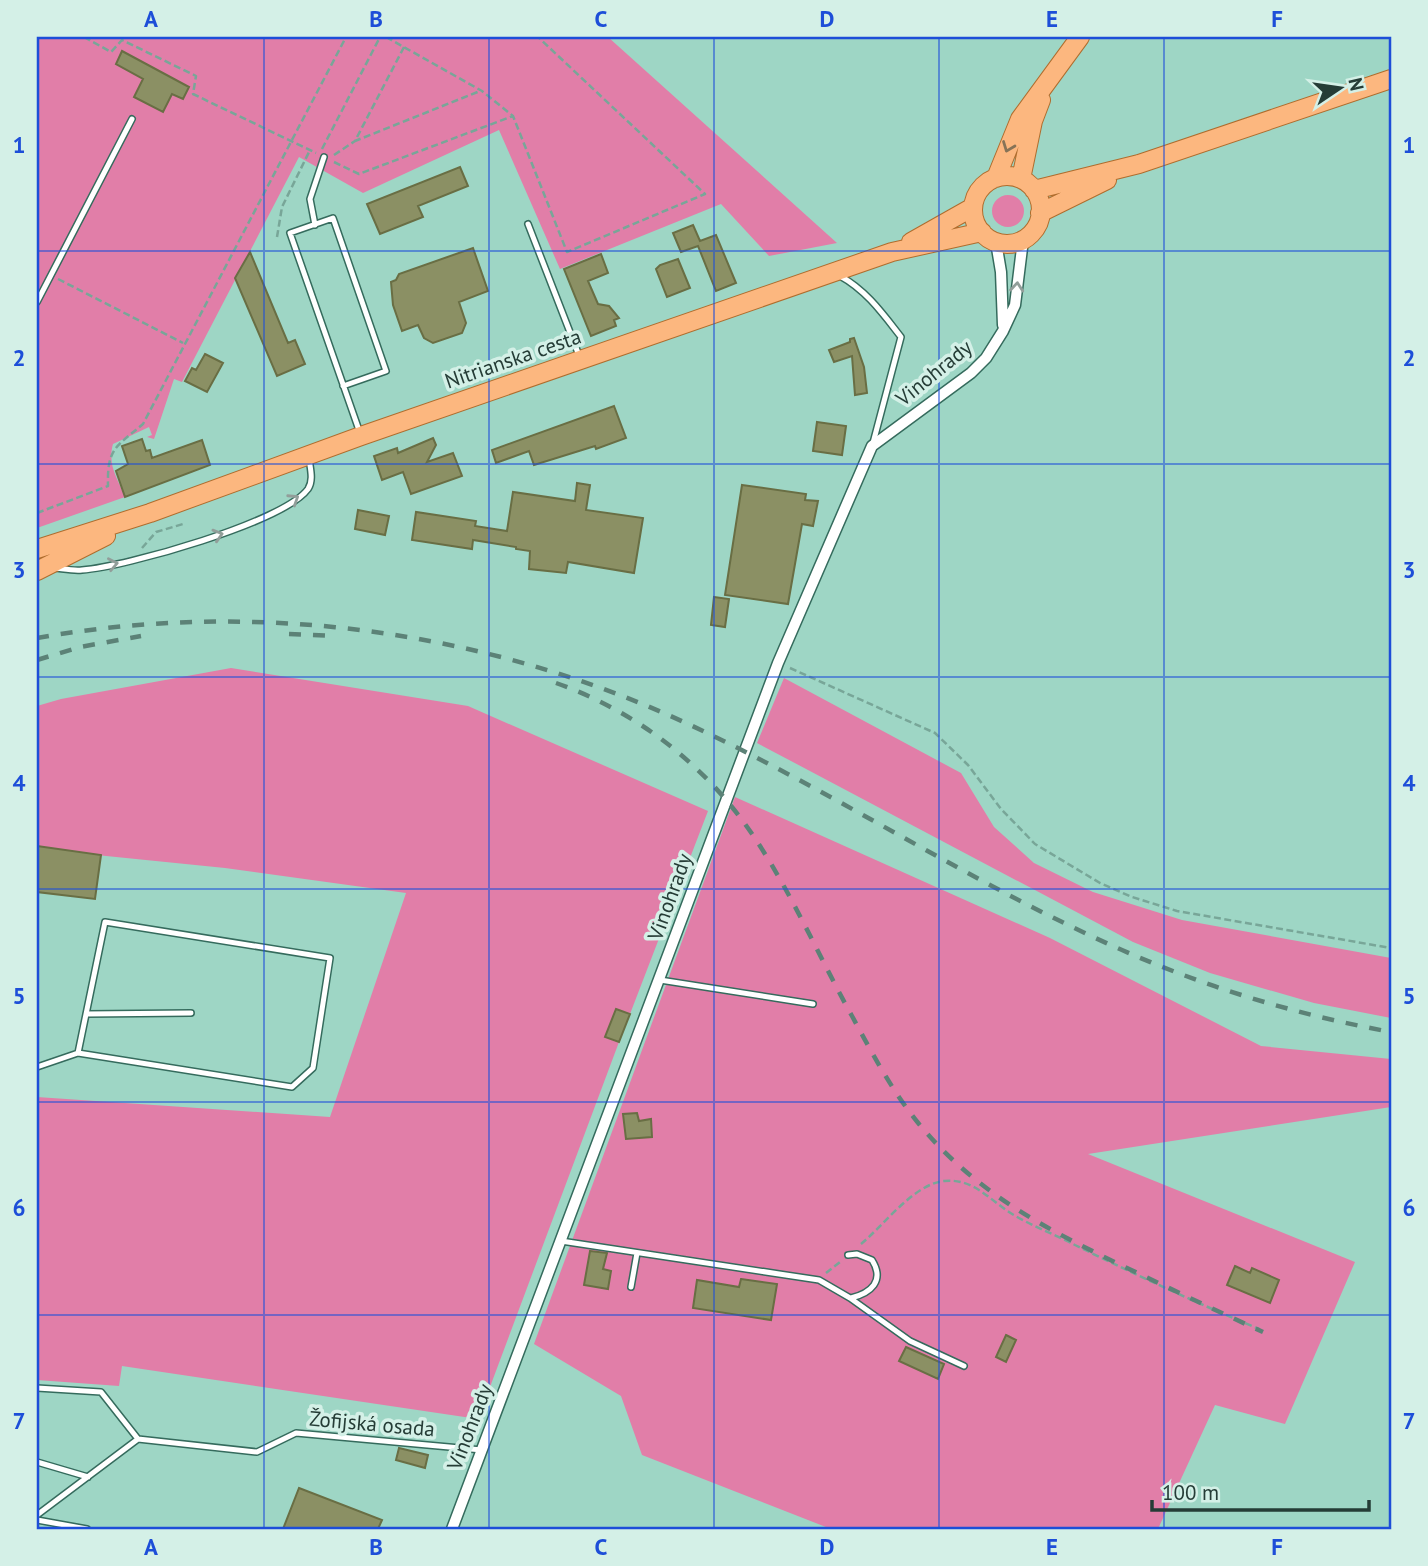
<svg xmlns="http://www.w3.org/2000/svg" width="1428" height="1566" viewBox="0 0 1428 1566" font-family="'PT Sans',sans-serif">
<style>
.green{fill:#e17ea8}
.building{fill:#8b9064;stroke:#696e44;stroke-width:2}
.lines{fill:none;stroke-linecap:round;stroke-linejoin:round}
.service-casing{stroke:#356b5d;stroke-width:8}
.minor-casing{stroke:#356b5d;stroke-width:13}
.primary-casing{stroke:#af6d2e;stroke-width:20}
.path{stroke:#78a698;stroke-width:2.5;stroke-dasharray:7 3.5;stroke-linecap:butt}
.service{stroke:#fff;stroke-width:5}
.minor{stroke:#fff;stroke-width:10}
.primary{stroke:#fcb77f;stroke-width:18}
.rail{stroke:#5c8277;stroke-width:4.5;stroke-dasharray:12 12;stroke-linecap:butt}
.oneway{stroke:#867357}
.oneway2{stroke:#929e9a}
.grid{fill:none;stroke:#1d4ed8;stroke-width:2;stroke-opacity:0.55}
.labels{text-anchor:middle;stroke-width:7;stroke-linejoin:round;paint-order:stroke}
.street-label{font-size:21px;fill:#253c36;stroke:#d4f0e7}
.neatline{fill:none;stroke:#1d4ed8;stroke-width:2.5}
.grid-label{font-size:23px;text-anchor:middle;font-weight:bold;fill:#1d4ed8}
</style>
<rect width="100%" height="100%" fill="#9ed6c5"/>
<path class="green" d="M37,37H608L837,243L769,256L721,204L560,269L499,130L363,193L299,157L182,382L174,379L154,439L147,437L152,435L149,427L113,444C107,465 118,479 125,497L37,528Z
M992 211a16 16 0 1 1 32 0a16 16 0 1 1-32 0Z
M231,668L468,706L708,811L630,1014L616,1009L605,1037L619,1042L478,1419L122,1366L119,1386L37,1380V1097L330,1117L406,893L225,868L37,849V706L61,699Z
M784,678L961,773L994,827L1034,863L1093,892L1182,920L1391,958V1018L1314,1003L1210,973L1133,942L757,743Z
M735,797L1050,938L1261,1046L1391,1059V1107L1088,1154L1355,1262L1285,1424L1215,1405L1158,1529H831L642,1455L621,1396L534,1344Z"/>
<path class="building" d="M122,51L189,87L183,99L172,94L163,112L134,97L143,79L116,64Z
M460,167L468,186L418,206L423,217L380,234L367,204Z
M693,225L700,241L716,235L736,283L716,291L698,246L681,252L673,233Z
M473,248L488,291L459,302L466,323L462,333L433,343L424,338L418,325L402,331L393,305L391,282L396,280L399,274Z
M250,252L288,343L295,340L305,364L277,376L235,278Z
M601,254L608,273L588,281L598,304L609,306L619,318L614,320L616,326L591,336L564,269Z
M678,259L690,288L667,297L656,269L660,265Z
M854,338L864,367L867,393L855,395L852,356L834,362L829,350L850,342V339Z
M205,354L223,363L207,392L185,381L192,368L196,370Z
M614,406L626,438L596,449L595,446L534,465L529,451L496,463L492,450Z
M817,422L846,426L842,455L813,451Z
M433,438L436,445L427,462L453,453L462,476L411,494L403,472L382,480L374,456L397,448L398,453Z
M142,439L146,451L150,450L152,458L202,440L210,465L125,497L116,471L128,464L122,446Z
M577,483L590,485L586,510L643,518L634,573L568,562L566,573L529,569L530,551L516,549V547L473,540L472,549L412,540L416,512L476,521L475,526L507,531L513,492L575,501Z
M742,485L806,494L805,500L818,501L813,526L802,524L788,604L725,595Z
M358,510L389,516L385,535L355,529Z
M714,597L729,599L725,627L711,625Z
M37,846L101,855L95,899L37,892Z
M616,1009L630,1014L619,1042L605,1037Z
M637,1113L639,1121L651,1119L652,1137L626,1139L623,1114Z
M590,1251L607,1253L603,1269L611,1271L608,1289L584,1285Z
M1235,1266L1250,1273L1252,1268L1279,1280L1270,1303L1227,1285Z
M741,1279L777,1284L771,1320L693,1308L697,1280L739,1287Z
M1006,1335L1016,1340L1006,1362L996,1357Z
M906,1347L944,1364L938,1379L899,1361Z
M399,1448L428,1455L425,1468L396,1460Z
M299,1488L382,1520L378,1529H283Z"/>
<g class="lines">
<g class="service-casing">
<path id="service" d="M528,224L580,358
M315,225L310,199L324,157
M840,276C866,290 883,314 901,337L873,443
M37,302L132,119
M343,386L386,371L333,218L290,233L360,433
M55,568C64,569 74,571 82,570C125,567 284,522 308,489C314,480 310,468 309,458
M660,980L813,1004
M86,1014L191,1013
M37,1067L78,1053L292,1087L313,1068L330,958L105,922L78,1053
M561,1241L819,1280L850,1298L910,1341L964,1366
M848,1255L857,1254L872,1260C885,1281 871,1293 851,1298
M631,1287L637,1253
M37,1388L101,1392L138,1439L257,1452L296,1433L482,1450
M37,1462L88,1477
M37,1515L138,1439
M37,1520L87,1529"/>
</g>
<g class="minor-casing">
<path id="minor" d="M996,242L1001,272L1003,325
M452,1529L778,663L872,446L971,373L986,358L1003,331L1015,305L1023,240"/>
</g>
<g class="primary-casing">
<path id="primary" d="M973 210a34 34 0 1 1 68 0a34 34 0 1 1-68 0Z
M996,178L1020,119L1080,37
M1021,179L1033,121L1041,100
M1034,190L1139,164L1391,79
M1040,213L1107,180
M911,242L973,207
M37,549L150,513L361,436L892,252L982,232
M37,571L106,536"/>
</g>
<path class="path" d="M84,37L111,52L122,40L196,76L193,94L316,153
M386,37L482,91L513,116L567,252L705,194L538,37
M404,47L355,141L480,91
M322,149L380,37
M334,155L355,141
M334,162L359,174L513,116
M277,237L282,207L310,150
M58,279L183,343
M37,513L108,486C107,448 116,447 143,424L346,37
M142,548L156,532L183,524
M790,668L935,733L968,765L1001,809L1035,844L1100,883L1132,897L1177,911L1391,948
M861,1244C884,1225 914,1184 944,1181C972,1178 988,1198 1009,1212C1029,1225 1054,1234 1075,1245C1136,1275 1197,1303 1259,1329
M826,1273L840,1262"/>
<use href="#service" class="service"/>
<use href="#minor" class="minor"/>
<use href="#primary" class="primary"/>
<path class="rail" d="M289,634L334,636
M37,638C256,599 484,630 686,723C835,792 972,884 1122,950C1208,988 1298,1015 1391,1032
M37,660L80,647L141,636
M556,683C635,711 702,762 750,831C790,889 818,955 852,1016C872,1053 892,1091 919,1124C976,1193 1046,1229 1125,1267C1171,1289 1217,1311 1263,1332"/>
</g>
<defs><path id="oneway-chevron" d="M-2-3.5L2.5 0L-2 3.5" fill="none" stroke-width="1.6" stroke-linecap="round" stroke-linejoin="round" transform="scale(1.75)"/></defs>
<use class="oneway" href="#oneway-chevron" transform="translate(1008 147) rotate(111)"/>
<g class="oneway2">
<use href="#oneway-chevron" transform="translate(1017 287) rotate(-85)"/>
<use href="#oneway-chevron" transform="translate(294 499) rotate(-33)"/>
<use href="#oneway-chevron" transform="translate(218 535) rotate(-17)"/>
<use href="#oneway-chevron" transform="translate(113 564) rotate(-11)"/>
</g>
<path class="grid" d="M264,37V1529M489,37V1529M714,37V1529M939,37V1529M1164,37V1529M37,251H1391M37,464H1391M37,677H1391M37,889H1391M37,1102H1391M37,1315H1391"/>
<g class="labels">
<g class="street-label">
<text transform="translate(513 359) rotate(-19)" y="7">Nitrianska cesta</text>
<text transform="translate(934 373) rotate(-39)" y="7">Vinohrady</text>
<text transform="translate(670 897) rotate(-70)" y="7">Vinohrady</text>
<text transform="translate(372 1424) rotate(5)" y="7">Žofijská osada</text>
<text transform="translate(470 1427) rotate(-69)" y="7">Vinohrady</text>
</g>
</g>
<rect width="1428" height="1566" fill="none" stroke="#d4f0e7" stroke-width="77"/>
<g transform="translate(1340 88) rotate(77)" stroke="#d4f0e7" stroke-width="5" paint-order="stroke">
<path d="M0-5L12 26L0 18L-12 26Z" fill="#253c36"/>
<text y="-10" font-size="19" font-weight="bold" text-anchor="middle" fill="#253c36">N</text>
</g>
<path d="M1152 1500v10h217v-10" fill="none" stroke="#253c36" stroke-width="3.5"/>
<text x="1162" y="1500" font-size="21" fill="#253c36" stroke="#d4f0e7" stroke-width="5" paint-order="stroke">100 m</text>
<rect x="38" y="38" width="1352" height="1490" class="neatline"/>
<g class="grid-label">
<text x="151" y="27">A</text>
<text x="376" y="27">B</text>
<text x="601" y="27">C</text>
<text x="827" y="27">D</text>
<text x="1052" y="27">E</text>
<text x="1277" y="27">F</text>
<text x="19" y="153">1</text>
<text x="1409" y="153">1</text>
<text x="19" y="366">2</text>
<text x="1409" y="366">2</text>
<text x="19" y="578">3</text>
<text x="1409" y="578">3</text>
<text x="19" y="791">4</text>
<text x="1409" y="791">4</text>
<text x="19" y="1004">5</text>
<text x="1409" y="1004">5</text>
<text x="19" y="1216">6</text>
<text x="1409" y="1216">6</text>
<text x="19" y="1429">7</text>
<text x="1409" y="1429">7</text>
<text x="151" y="1555">A</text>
<text x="376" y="1555">B</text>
<text x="601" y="1555">C</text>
<text x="827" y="1555">D</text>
<text x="1052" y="1555">E</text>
<text x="1277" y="1555">F</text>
</g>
</svg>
